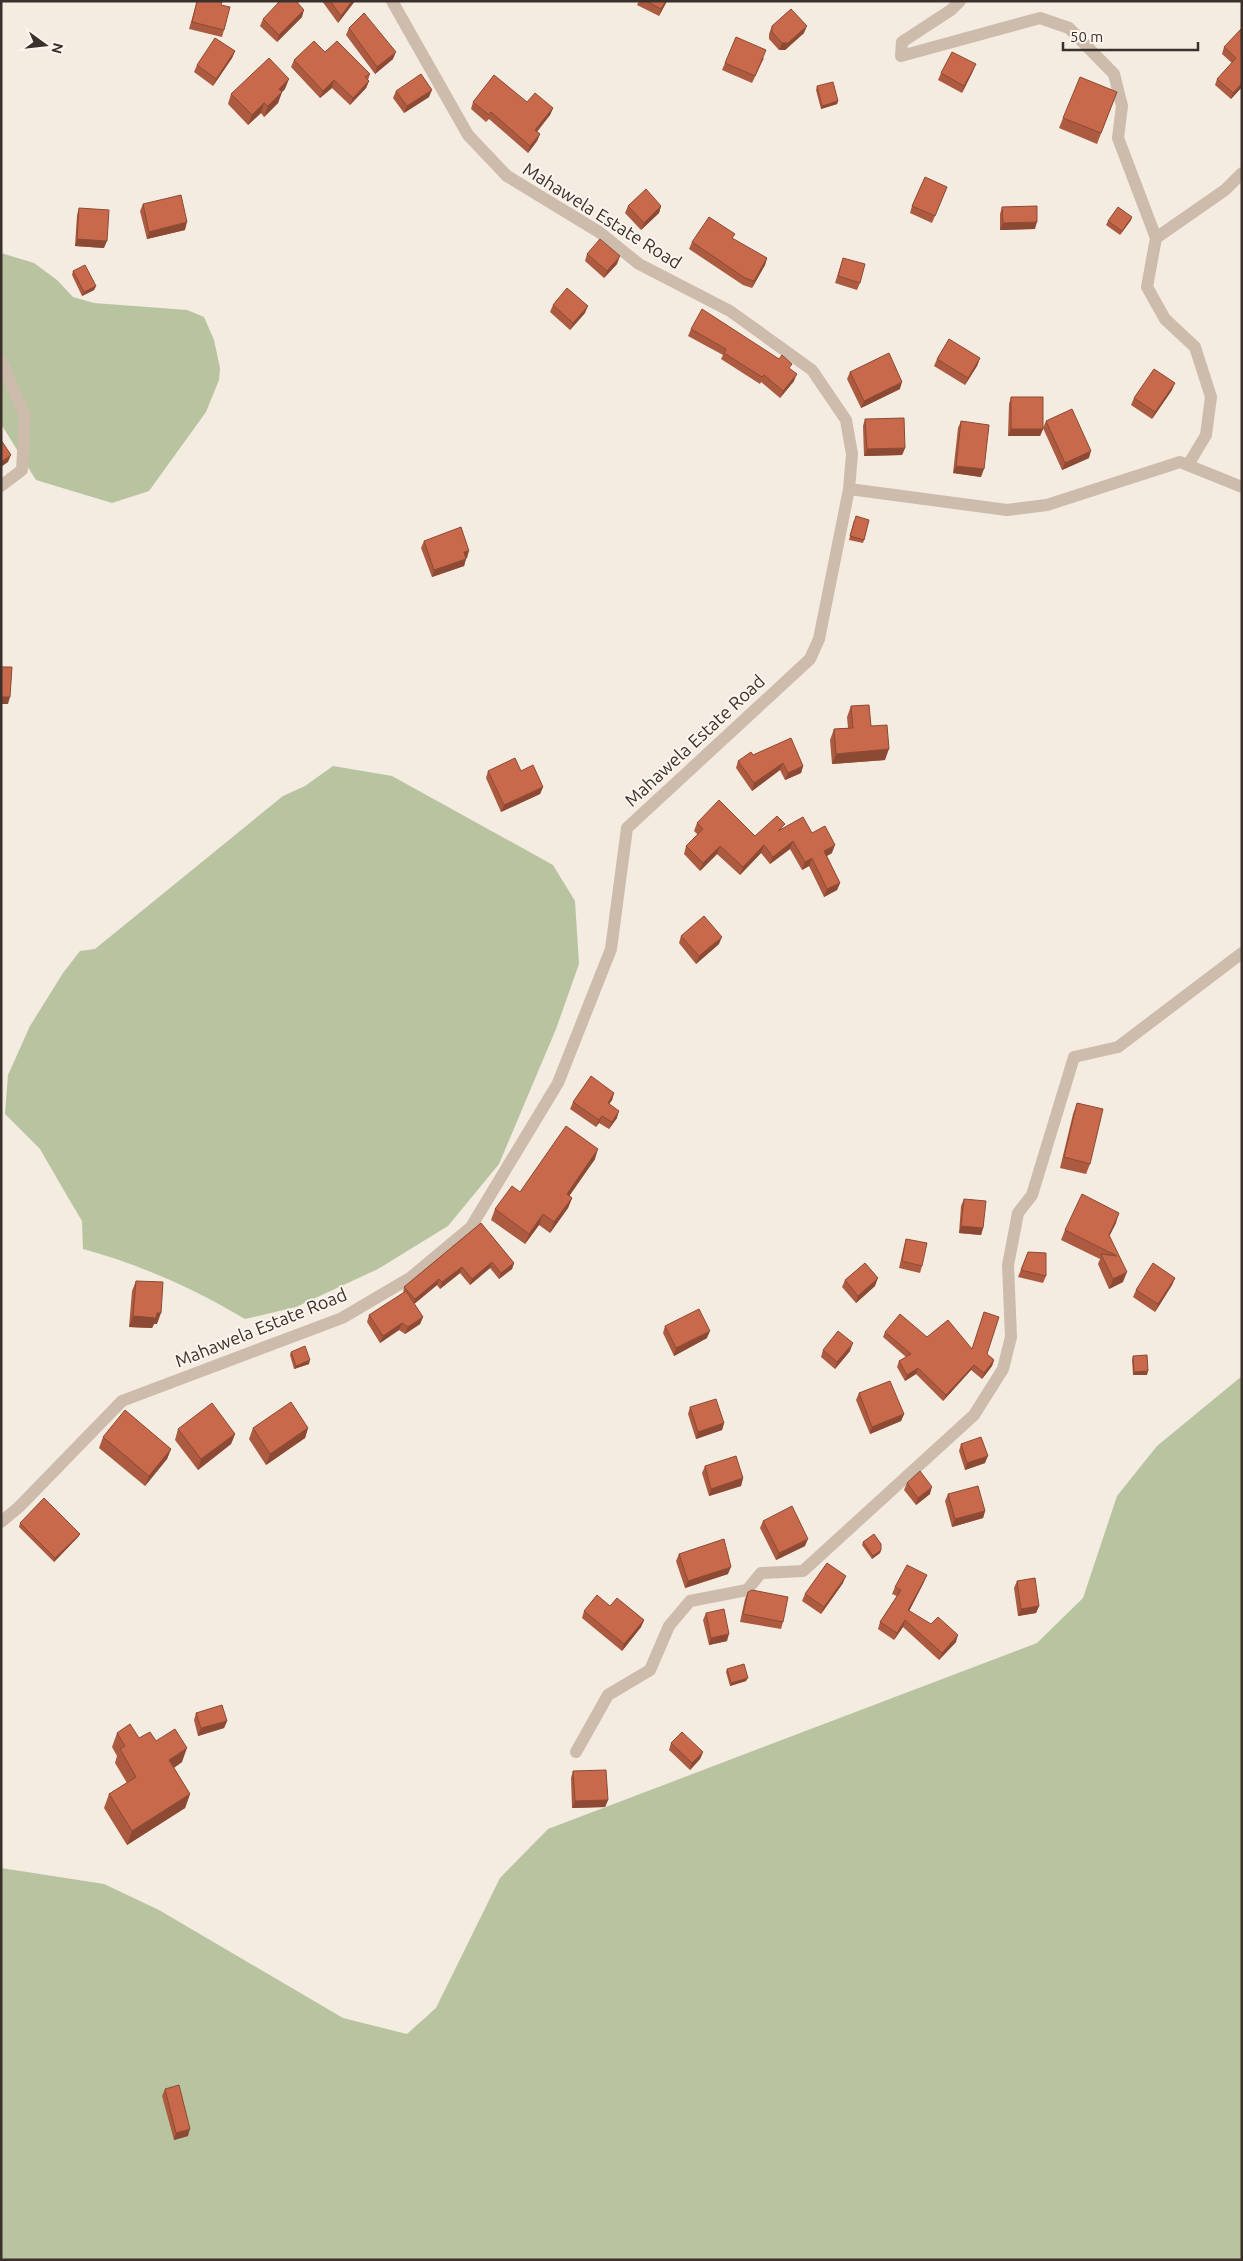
<svg xmlns="http://www.w3.org/2000/svg" width="1243" height="2261" viewBox="0 0 1243 2261" font-family="Ubuntu,sans-serif">
<style>
.green{fill:#b8c4a0}
.lines{fill:none;stroke-linecap:round;stroke-linejoin:round}
.street{stroke:#cdbbac;stroke-width:12}
.wall{fill:#ac5a40}
.shaded-wall{fill:#8c4a34}
.building{fill:#c8694b;stroke:#8c4a34}
.labels{text-anchor:middle;stroke-width:4;stroke-linejoin:round;paint-order:stroke}
.street-label{font-size:18px;fill:#3b302b;stroke:#fbf5ee}
</style>
<rect width="100%" height="100%" fill="#f4ebe1"/>
<path class="green" d="M1,253L34,263L57,280L73,297L94,303L187,310L204,317L214,340L220,368L219,380L206,412L149,491L112,503L36,480L1,424Z
M333,766L392,776L553,865L575,901L579,964L556,1029L499,1164L448,1226L378,1269L296,1307L245,1319C193,1288 141,1265 83,1249L82,1221L66,1194L40,1149L5,1114L8,1075L30,1026L63,973L80,951L95,949L283,796L305,786Z
M1242,1376V2260H1V1868L104,1884L159,1910L343,2018L407,2034L436,2008L500,1878L548,1829L1037,1643L1083,1598L1117,1496L1157,1446Z"/>
<g class="lines">
<path class="street" d="M960,1L951,10L902,42L901,56L1040,18L1069,28L1114,74L1122,106L1118,138L1156,238
M1,360L25,416L22,470L1,486
M1188,465L1206,435L1211,397L1195,347L1165,319L1147,287L1156,238L1225,190L1242,173
M849,489L1007,510L1047,505L1180,462L1242,487
M1,1522L19,1507L122,1401L342,1318L410,1278L471,1227L558,1083L611,949L627,828L810,659L819,639L849,489L852,454L846,420L812,370L730,311L639,264L599,232L507,176L468,135L392,1
M576,1752L608,1695L650,1670L669,1626L690,1601L747,1590L761,1573L803,1571L974,1415L1003,1369L1011,1337L1008,1265L1018,1213L1032,1195L1074,1057L1118,1047L1242,953"/>
</g>
<path class="wall" d="M197,1L221,5L224,30L222,37L189,29Z
M322,1H355L338,23Z
M639,1H667L659,16L637,5Z
M302,17L277,42L260,26L263,19Z
M772,26L804,33L785,50H779L769,39V34Z
M349,28L393,59L375,74L346,35Z
M1242,29V87L1231,99L1215,85L1217,79L1232,63L1222,54L1224,47Z
M235,51L232,58L213,86L194,72L197,65Z
M325,52L370,74L368,80L369,81L366,88L350,105L332,88L320,98L291,67L294,60Z
M764,58L752,83L722,70L725,63Z
M973,71L962,93L938,80L941,73Z
M817,86L838,101L837,104L821,109L816,90Z
M285,89L282,92L278,103L264,117L261,113L248,125L228,104L231,94Z
M396,91L429,97L404,113L393,98Z
M1117,92L1097,144L1059,128L1063,118Z
M473,102H527L553,108L550,115L537,132L540,134L537,141L528,153L489,119L486,122L471,109Z
M947,187L932,223L910,213L912,206Z
M143,204L185,230L147,239L140,211Z
M628,206H661L659,213L641,230L625,213Z
M1002,207L1035,229L1000,230V214Z
M79,208L104,248L75,246L77,215Z
M1131,220L1120,235L1106,225L1108,221Z
M692,242L767,258L765,265L752,288L743,285L689,249Z
M587,254L617,264L604,278L585,261Z
M843,258L860,283L857,290L835,283Z
M73,271L96,286L94,290L82,296L72,275Z
M553,305L585,313L570,330L550,312Z
M691,329L790,369L794,381L780,398L761,382L760,384L721,359L723,355L688,336Z
M980,358L977,366L965,385L934,366L937,359Z
M850,372L900,389L861,408L847,379Z
M1172,390L1152,419L1131,405L1134,398Z
M1011,397L1043,429L1040,436H1008L1009,404Z
M865,419L905,448L902,455L864,456L863,426Z
M961,421L981,477L953,473L958,428Z
M1046,421L1089,458L1062,470L1043,428Z
M854,520L864,540L863,543L849,540Z
M424,541L467,558H466L464,566L432,577L421,548Z
M851,706L885,760L832,764L830,740L834,729L848,728L847,717Z
M753,755L803,766L801,773L785,780L780,770L752,791L736,768L738,761Z
M488,771H521L543,787L540,794L501,812L486,778Z
M697,823L755,836L783,828L812,833L832,853L827,856L840,883L837,890L824,897L809,866L802,870L790,849L770,864L761,853L740,875L717,854L700,871L684,854L686,846L698,835L694,831Z
M681,936L719,944L696,964L679,943Z
M614,1093L612,1100L609,1104L617,1118L609,1129L599,1123L596,1127L570,1109L573,1102Z
M1077,1103L1090,1164L1086,1174L1060,1168L1073,1114Z
M595,1159L569,1196L572,1198L568,1208L550,1233L539,1225L525,1244L491,1220L495,1209L520,1192Z
M964,1199L983,1228L981,1235L959,1233L961,1206Z
M481,1223L514,1263L512,1269L499,1279L490,1268L470,1285L460,1273L440,1289L437,1285L414,1304L423,1317L420,1324L405,1334L399,1330L380,1343L367,1322L369,1315L403,1294L404,1287Z
M1116,1223L1109,1236L1123,1282L1109,1289L1098,1264L1100,1259L1061,1240L1065,1230Z
M906,1239L922,1266L920,1273L899,1268L904,1246Z
M1028,1252L1046,1276L1043,1283L1018,1277Z
M1175,1278L1172,1285L1155,1312L1133,1297L1136,1290Z
M845,1280L875,1286L856,1303L842,1287Z
M136,1281L157,1324H154L152,1328L129,1327L132,1291Z
M665,1326L707,1338L674,1356L663,1333Z
M885,1332L927,1337L972,1349L987,1354L994,1360L992,1366L982,1379L971,1370L943,1401L916,1374L905,1381L897,1367L899,1361L906,1357L883,1337Z
M823,1350L850,1351L835,1369L821,1357Z
M291,1352L309,1364L294,1369L290,1355Z
M1133,1356L1147,1375H1133L1132,1360Z
M859,1393L904,1414L901,1421L870,1434L856,1400Z
M690,1407L724,1423L722,1430L696,1439L688,1414Z
M253,1428H308L305,1438L266,1465L249,1439Z
M178,1429L235,1434L231,1444L198,1470L175,1440Z
M103,1437L171,1449L167,1459L145,1486L99,1448Z
M961,1444L985,1463L965,1470L959,1451Z
M705,1466L743,1478L741,1486L709,1496L702,1473Z
M907,1483L930,1494L916,1505L904,1490Z
M948,1494L985,1511L983,1518L952,1527L945,1501Z
M763,1521L805,1546L776,1560L760,1528Z
M20,1523L80,1534L78,1537L54,1562L19,1527Z
M863,1542L881,1550L880,1553L872,1559L862,1545Z
M679,1554L728,1574L685,1588L676,1561Z
M1017,1581L1039,1606L1036,1613L1018,1616L1014,1588Z
M924,1582L909,1611L956,1642L939,1660L903,1627L894,1640L878,1629L880,1622L897,1596L892,1594L895,1587Z
M843,1583L821,1614L802,1601L805,1594Z
M748,1592L783,1622L781,1629L740,1622L745,1599Z
M610,1606L644,1620L641,1627L622,1651L582,1618L584,1611Z
M706,1613L727,1641L709,1645L703,1620Z
M727,1669L746,1681L730,1686L726,1672Z
M196,1713L227,1721L224,1728L198,1736L194,1720Z
M117,1733L139,1738L156,1741L182,1762L174,1768L190,1794L185,1808L127,1845L104,1808L109,1794L127,1783L115,1763L117,1756L112,1747Z
M671,1743L703,1752L700,1759L690,1770L669,1750Z
M573,1771L608,1800L605,1807L572,1808L571,1778Z
M165,2089L188,2136L174,2140L162,2096Z"/>
<path class="shaded-wall" d="M352,1H355L338,23L341,16Z
M666,1H667L659,16L661,9Z
M304,10L302,17L277,42L279,35Z
M807,26L804,33L785,50H779L782,43Z
M235,51L232,58L213,86L216,79Z
M396,52L393,59L375,74L377,67Z
M976,64L973,71L962,93L964,86Z
M289,79L285,89L277,97L282,92L278,103L264,117L268,106L279,89Z
M334,80L332,88L320,98L323,91Z
M369,81L366,88L350,105L353,98Z
M1242,83V87L1231,99L1233,93Z
M432,90L429,97L404,113L407,106Z
M838,101L837,104L821,109L822,106Z
M264,103L261,113L248,125L252,115Z
M553,108L550,115L532,137L535,130Z
M540,134L537,141L528,153L530,146Z
M661,206L659,213L641,230L644,223Z
M1132,217L1131,220L1120,235L1122,231Z
M187,222L185,230L147,239L149,232Z
M1037,222L1035,229L1000,230L1003,223Z
M77,239L107,241L104,248L75,246Z
M620,256L617,264L604,278L607,271Z
M767,258L765,265L752,288L754,281Z
M96,286L94,290L82,296L84,292Z
M588,306L585,313L570,330L573,323Z
M980,358L977,366L965,385L968,378Z
M797,374L794,381L780,398L783,391Z
M902,382L900,389L861,408L864,401Z
M1175,383L1172,390L1152,419L1155,412Z
M1011,429H1043L1040,436H1008Z
M905,448L902,455L864,456L867,449Z
M1091,451L1089,458L1062,470L1065,463Z
M11,455L8,462L1,467V462Z
M956,466L984,469L981,477L953,473Z
M469,551L467,558L462,560L464,552Z
M466,559L464,566L432,577L434,570Z
M1,697H10L8,704H1Z
M889,749L885,760L832,764L836,754Z
M783,763L780,770L752,791L754,783Z
M803,766L801,773L785,780L788,773Z
M543,787L540,794L501,812L504,805Z
M793,841L790,849L770,864L773,857Z
M764,845L761,853L740,875L743,867Z
M835,845L832,853L821,859L824,851Z
M720,846L717,854L700,871L703,863Z
M812,858L809,866L802,870L805,862Z
M840,883L837,890L824,897L827,889Z
M722,937L719,944L696,964L699,956Z
M614,1093L612,1100L605,1110L608,1103Z
M619,1111L617,1118L609,1129L612,1122Z
M602,1116L599,1123L596,1127L599,1120Z
M598,1149L595,1159L563,1205L567,1194Z
M572,1198L568,1208L550,1233L554,1222Z
M1119,1213L1116,1223L1105,1245L1109,1235Z
M543,1214L539,1225L525,1244L529,1234Z
M961,1226L983,1228L981,1235L959,1233Z
M492,1262L490,1268L470,1285L472,1279Z
M514,1263L512,1269L499,1279L501,1273Z
M462,1267L460,1273L440,1289L442,1282Z
M1127,1272L1123,1282L1109,1289L1113,1279Z
M878,1278L875,1286L856,1303L858,1296Z
M1175,1278L1172,1285L1155,1312L1158,1304Z
M439,1279L437,1285L413,1305L415,1299Z
M157,1313H161L157,1324H154L152,1328L129,1327L133,1316Z
M423,1317L420,1324L405,1334L408,1327Z
M402,1323L399,1330L380,1343L383,1336Z
M710,1331L707,1338L674,1356L676,1348Z
M853,1343L850,1351L835,1369L837,1362Z
M310,1360L309,1364L294,1369L296,1366Z
M994,1360L992,1366L982,1379L984,1373Z
M974,1365L971,1370L943,1401L946,1395Z
M918,1368L916,1374L905,1381L907,1375Z
M1148,1371L1147,1375H1133L1134,1372Z
M904,1414L901,1421L870,1434L872,1427Z
M724,1423L722,1430L696,1439L698,1432Z
M308,1428L305,1438L266,1465L270,1454Z
M235,1434L231,1444L198,1470L201,1459Z
M171,1449L167,1459L145,1486L149,1476Z
M988,1456L985,1463L965,1470L967,1463Z
M743,1478L741,1486L709,1496L711,1489Z
M932,1487L930,1494L916,1505L918,1498Z
M985,1511L983,1518L952,1527L955,1519Z
M80,1534L78,1537L54,1562L55,1558Z
M808,1539L805,1546L776,1560L779,1553Z
M881,1550L880,1553L872,1559L873,1556Z
M731,1567L728,1574L685,1588L688,1581Z
M927,1575L924,1582L906,1617L908,1610Z
M846,1576L843,1583L821,1614L824,1607Z
M1039,1606L1036,1613L1018,1616L1021,1609Z
M644,1620L641,1627L622,1651L624,1644Z
M905,1620L903,1627L894,1640L897,1633Z
M729,1634L727,1641L709,1645L711,1638Z
M958,1635L956,1642L939,1660L942,1653Z
M748,1678L746,1681L730,1686L731,1683Z
M227,1721L224,1728L198,1736L201,1728Z
M187,1748L182,1762L164,1774L169,1760Z
M703,1752L700,1759L690,1770L692,1763Z
M190,1794L185,1808L127,1845L132,1831Z
M608,1800L605,1807L572,1808L575,1801Z
M190,2129L188,2136L174,2140L176,2133Z"/>
<path class="building" d="M197,1H222L221,5L230,7L224,30L192,22Z
M280,1H296L304,10L279,35L263,19Z
M330,1H352L341,16Z
M646,1H666L661,9Z
M791,9L807,26L788,43H782L772,32V26Z
M364,13L396,52L377,67L349,28Z
M1241,29L1242,83L1233,93L1217,79L1236,58L1224,47Z
M736,37L766,50L755,76L725,63Z
M215,38L235,51L216,79L197,65Z
M314,41L325,52L337,41L370,74L365,77L369,81L353,98L334,80L323,91L294,60Z
M952,52L976,64L964,86L941,73Z
M269,58L289,79L279,89L282,92L268,106L264,103L252,115L231,94Z
M421,74L432,90L407,106L396,91Z
M494,75L527,102L535,93L553,108L535,130L540,134L530,146L491,112L489,115L473,102Z
M1080,77L1117,92L1101,133L1063,118Z
M833,82L838,101L822,106L817,86Z
M925,177L947,187L935,216L912,206Z
M646,189L661,206L644,223L628,206Z
M181,195L187,222L149,232L143,204Z
M1037,206V222L1003,223L1002,207Z
M1118,207L1132,217L1122,231L1108,221Z
M79,208L109,210L107,241L77,239Z
M709,217L735,234L732,238L767,258L754,281L745,278L692,242Z
M600,239L620,256L607,271L587,254Z
M843,258L865,264L860,283L838,276Z
M85,265L96,286L84,292L73,271Z
M567,288L588,306L573,323L553,305Z
M702,309L779,359L782,355L792,364L789,368L797,374L783,391L764,375L762,377L724,353L726,349L691,329Z
M949,339L980,358L968,378L937,359Z
M889,353L902,382L864,401L850,372Z
M1154,369L1175,383L1155,412L1134,398Z
M1011,397H1043V429H1011Z
M1072,409L1091,451L1065,463L1046,421Z
M904,418L905,448L867,449L865,419Z
M961,421L989,425L984,469L956,466Z
M1,440L11,455L1,462Z
M856,516L869,520L864,540L850,536Z
M461,527L469,551L464,552L466,559L434,570L424,541Z
M1,667H12L10,697H1Z
M869,705L871,726L887,725L889,749L836,754L834,729L853,728L851,706Z
M791,738L803,766L788,773L783,763L754,783L738,761L751,752L753,755Z
M515,758L521,771L533,765L543,787L504,805L488,771Z
M719,800L755,836L777,816L785,824L778,831L803,817L812,833L825,826L835,845L824,851L840,883L827,889L812,858L805,862L793,841L773,857L764,845L743,867L720,846L703,863L686,846L703,829L697,823Z
M704,916L722,937L699,956L681,936Z
M591,1076L614,1093L608,1103L619,1111L612,1122L602,1116L599,1120L573,1102Z
M1077,1103L1103,1109L1090,1164L1064,1157Z
M566,1126L598,1149L567,1194L572,1198L554,1222L543,1214L529,1234L495,1209L512,1186L520,1192Z
M1082,1194L1119,1213L1109,1235L1127,1272L1113,1279L1101,1254L1117,1256L1065,1230Z
M964,1199L986,1201L983,1228L961,1226Z
M481,1223L514,1263L501,1273L492,1262L472,1279L462,1267L442,1282L439,1279L415,1299L404,1287Z
M906,1239L927,1243L922,1266L902,1261Z
M1028,1252L1046,1253V1276L1021,1270Z
M865,1263L878,1278L858,1296L845,1280Z
M1153,1263L1175,1278L1158,1304L1136,1290Z
M136,1281L163,1282L161,1313H157L156,1318L133,1316Z
M406,1291L423,1317L408,1327L402,1323L383,1336L369,1315Z
M699,1309L710,1331L676,1348L665,1326Z
M984,1312L999,1317L987,1354L994,1360L984,1373L974,1365L946,1395L918,1368L907,1375L899,1361L911,1354L885,1332L900,1314L927,1337L948,1320L972,1349Z
M838,1331L853,1343L837,1362L823,1350Z
M305,1346L310,1360L296,1366L291,1352Z
M1147,1355L1148,1371L1134,1372L1133,1356Z
M890,1381L904,1414L872,1427L859,1393Z
M716,1399L724,1423L698,1432L690,1407Z
M291,1402L308,1428L270,1454L253,1428Z
M212,1403L235,1434L201,1459L178,1429Z
M125,1410L171,1449L149,1476L103,1437Z
M981,1437L988,1456L967,1463L961,1444Z
M736,1456L743,1478L711,1489L705,1466Z
M920,1471L932,1487L918,1498L907,1483Z
M978,1486L985,1511L955,1519L948,1494Z
M44,1498L80,1534L55,1558L20,1523Z
M792,1506L808,1539L779,1553L763,1521Z
M874,1534L881,1544V1550L873,1556L863,1542Z
M724,1539L731,1567L688,1581L679,1554Z
M827,1563L846,1576L824,1607L805,1594Z
M907,1565L927,1575L908,1610L931,1624L938,1617L958,1635L942,1653L905,1620L897,1633L880,1622L901,1590L895,1587Z
M1035,1578L1039,1606L1021,1609L1017,1581Z
M752,1590L788,1597L783,1622L743,1614L748,1592Z
M597,1595L610,1606L617,1598L644,1620L624,1644L584,1611Z
M724,1609L729,1634L711,1638L706,1613Z
M744,1664L748,1678L731,1683L727,1669Z
M222,1705L227,1721L201,1728L196,1713Z
M130,1724L139,1738L150,1732L156,1741L175,1729L187,1748L169,1760L190,1794L132,1831L109,1794L136,1777L120,1749L125,1746L117,1733Z
M682,1732L703,1752L692,1763L671,1743Z
M606,1770L608,1800L575,1801L573,1771Z
M179,2085L190,2129L176,2133L165,2089Z"/>
<g class="labels">
<g class="street-label">
<text transform="translate(602 216) rotate(32)" y="6">Mahawela Estate Road</text>
<text transform="translate(695 741) rotate(-43)" y="6">Mahawela Estate Road</text>
<text transform="translate(261 1328) rotate(-22)" y="6">Mahawela Estate Road</text>
</g>
</g>
<rect width="1243" height="2261" fill="none" stroke="#3b302b" stroke-width="5"/>
<g transform="translate(45 45) rotate(105)" stroke="#fbf5ee" stroke-width="4" paint-order="stroke">
<path d="M0-4L9 19L0 12L-9 19Z" fill="#3b302b"/>
<text y="-8" font-size="14" font-weight="bold" text-anchor="middle" fill="#3b302b">N</text>
</g>
<path d="M1063 42v8h135v-8" fill="none" stroke="#3b302b" stroke-width="2.5"/>
<text x="1070" y="42" font-size="15" fill="#3b302b" stroke="#fbf5ee" stroke-width="4" paint-order="stroke">50 m</text>
</svg>
